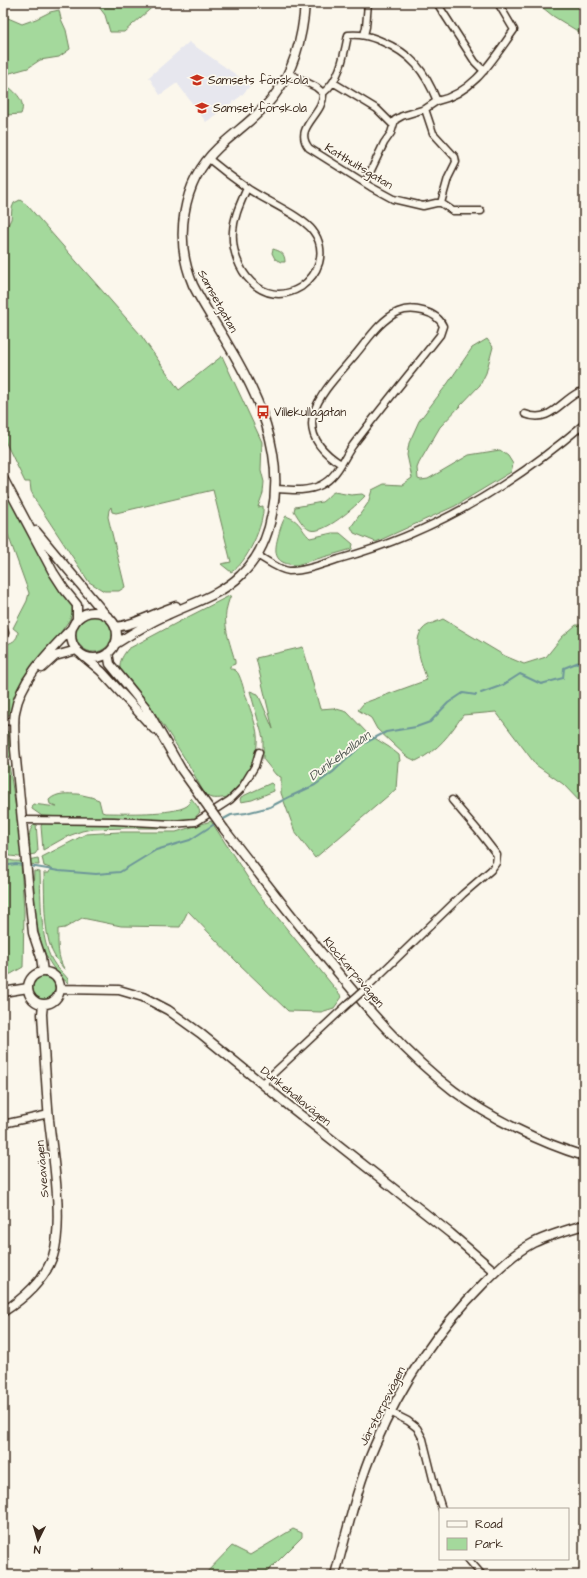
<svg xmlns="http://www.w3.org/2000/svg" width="587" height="1578" viewBox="0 0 587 1578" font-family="'Architects Daughter',sans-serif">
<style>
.built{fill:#e7e7ee}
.green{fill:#a4d99c;stroke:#70825d}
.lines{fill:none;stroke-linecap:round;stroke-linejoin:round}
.stream{stroke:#6d9699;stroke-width:2}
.minor-casing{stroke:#3b2a1e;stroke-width:9}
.tertiary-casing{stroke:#3b2a1e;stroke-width:11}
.minor{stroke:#fbf7ec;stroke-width:6}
.tertiary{stroke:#fbf7ec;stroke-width:8}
.minor-bridge-casing{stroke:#3b2a1e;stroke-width:9;stroke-linecap:butt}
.tertiary-bridge-casing{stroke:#3b2a1e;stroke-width:11;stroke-linecap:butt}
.minor-bridge{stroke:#fbf7ec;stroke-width:6}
.tertiary-bridge{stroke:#fbf7ec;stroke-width:8}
.labels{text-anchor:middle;stroke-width:3.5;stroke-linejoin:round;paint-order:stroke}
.poi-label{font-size:12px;fill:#3b2a1e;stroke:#fbf7ec;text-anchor:start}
.street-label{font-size:12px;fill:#3b2a1e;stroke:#fbf7ec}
.water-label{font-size:13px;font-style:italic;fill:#505751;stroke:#fbf7ec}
</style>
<rect width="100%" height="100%" fill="#fbf7ec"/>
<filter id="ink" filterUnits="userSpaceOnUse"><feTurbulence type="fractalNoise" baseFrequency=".025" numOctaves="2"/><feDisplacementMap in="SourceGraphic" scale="8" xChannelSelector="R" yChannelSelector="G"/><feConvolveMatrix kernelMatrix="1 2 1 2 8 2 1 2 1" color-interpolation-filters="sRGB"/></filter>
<g filter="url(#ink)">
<path class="built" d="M189,42L251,85L241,96L206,122L177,83L160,95L149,77Z"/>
<path class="green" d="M3,3H7L8,18L22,24L36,19L50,12L59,10L61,19L66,30L70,49L59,57L40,60L28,68L10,73L3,81Z
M96,3H157L124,32H110L105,15Z
M537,3H584V35L553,16Z
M3,82C13,91 27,99 21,114L7,115H3Z
M20,200L27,205L140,334L179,390L222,356L262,442L261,470L264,482L263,493L258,507L263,506C265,523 246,565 231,572L221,564L231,562L213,490L116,513L112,512L111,507L109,510L108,517L125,587L119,591H104L89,582L37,503L31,491L30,482H25L3,437V235L11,219L12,208L14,203Z
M273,249C280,251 285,253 285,262H281L275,259L272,253Z
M487,339L493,347L486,373L480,385L440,427L419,463L417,468L418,479L421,480L428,479L469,455L500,450L508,456L513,464L511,472L455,506L376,542L354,533L351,527L368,503L372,490L384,484L402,485L412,478L407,455L409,443L419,421L448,383L472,348Z
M3,485L72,605L73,611L70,619L49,649L11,713L9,715L3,716V645L4,644C11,644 18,640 18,632L13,628L27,601L29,593L3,521Z
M334,492L351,495L362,494L365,496C356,506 324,535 310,530C303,527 298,517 294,511L295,507L322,502C327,499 329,494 334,492Z
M286,516C302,522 300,529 310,538L332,533H340L353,544L352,549L296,565C276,564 273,555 278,537C280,529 282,522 286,516Z
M231,595C220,620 228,636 235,661V664L230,666V669C232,669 234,669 236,671C240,673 244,691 246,696C250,711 259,728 257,744C256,764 242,783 228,797C222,798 213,800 207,796C202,792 192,769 187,762C167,730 145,697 120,668C119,661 124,654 128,649L186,618Z
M76 634a18 18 0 1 1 36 0a18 18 0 1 1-36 0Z
M443,619L505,656L524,664L546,657L562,637L576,625H584V656L582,657L584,659V806L563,784L536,765L496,712L463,715C449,735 439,750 416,761L406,756L377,729L371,718L358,710L364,703L427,680C423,667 411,641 423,629C427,624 437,622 443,619Z
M303,647L320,709L333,708L347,712L368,734L389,747L399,755L400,761L398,762L396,789L315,858L295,832L281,793V777L276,775L263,759V738L250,691L258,694L273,729L256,658Z
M3,728L8,732L11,754L9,758L3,757Z
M3,762H7L9,765L19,827L21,848L30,846C29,837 28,829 36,823L38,850L35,854L19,857L10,856L3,849Z
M271,783L273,785L274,791L252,800L241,802L240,800L241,797Z
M78,794L91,797L99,800L102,812L105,813C123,813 173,815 187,806C190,804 190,801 191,798L198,807L200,812L194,819L187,820L110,819L42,816L32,809L33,804L57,807L50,804L49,800C57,792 68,794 78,794Z
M211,821L257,892L342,997L334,1008L321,1012L288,1011L237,962L188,911L180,927L121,926L82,918L65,928L58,929C58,943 57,958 65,970C60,964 55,958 52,951C43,929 45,897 44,873H49L50,868L44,866L42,857L86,834L119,832H176Z
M43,822L185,825L178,828H126L92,829L82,831L66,837L43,850L41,826Z
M3,856C12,865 27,860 38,858L39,865L21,864L24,911L23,967L11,974L3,975Z
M34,871L40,872C41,897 40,939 52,960C56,968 63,972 68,979V983C43,963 37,936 35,905C34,894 33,882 34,871Z
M43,976L51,979C55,982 57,987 55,993C45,1015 16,983 43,976Z
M293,1529L302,1533V1537L264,1575H204L232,1546L250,1555Z"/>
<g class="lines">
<path class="stream" d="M481,693L503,685L520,674L541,684L563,678L564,668L584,660
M220,821L231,815L246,813L270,807L289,797L315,785L333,772L363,744L386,732L416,727L430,722L448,703L463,693L476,695
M3,866L16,864L23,865
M30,866L59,871L96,874L120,872L156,850L190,840L216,823"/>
<g class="minor-casing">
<path id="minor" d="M437,3L475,62L484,71
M364,35L366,27L368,3
M288,73L316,87L323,93C325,115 292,127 309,148L371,187L393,199L423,206L436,203H441L453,211H481
M334,83L377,109L393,125
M323,93C340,80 344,55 348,35C361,34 369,36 381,41C412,54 425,71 437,101L425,109
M437,101C474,93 493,59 514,30L498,3
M209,159C221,169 234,179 247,188C264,200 302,216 313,231C320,240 322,252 319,263C316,273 309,281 301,287C262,311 230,268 233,231C234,216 241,202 247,188
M365,183L384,143L391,133L395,120L402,116L425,109L433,133L455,157L456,162L448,178L441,203
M525,414C550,424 559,402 579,392L584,396
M276,489C291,490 307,492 321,485C337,477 343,459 353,445C381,408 411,372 440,335L443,326C437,311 412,306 398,312C380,320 367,341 355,355C325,390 283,428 341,464
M257,555C266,560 278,570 289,571C305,571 324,564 339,559C431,534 512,486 584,424
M3,627L5,633L3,637
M3,721L15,722
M23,820L114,821L173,824L196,822L230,800L241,789L255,766L259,752
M364,990L463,894L491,870L496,863L497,855L480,833L452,800
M262,1084L349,1003
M3,1124L49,1114
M390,1412L408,1421L417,1428L423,1439L435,1487L442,1509
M468,1559L482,1575"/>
</g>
<g class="tertiary-casing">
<path id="tertiary" d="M3,478L53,572L64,589L77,605V619
M36,531L105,614
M71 635a23 23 0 1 1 46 0a23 23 0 1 1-46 0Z
M115,627C136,625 156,612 176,606
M114,645C131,634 148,623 167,615C192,603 221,595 241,575C258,559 268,536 272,514C285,452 258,394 227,343C216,324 203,305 193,285C174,240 181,183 218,148C237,130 258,117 274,96C294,70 303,36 305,3
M108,653L110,664L146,708L181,769L209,808
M83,656L101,671L154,729
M42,668L55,656L77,650
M224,829C258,873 291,916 326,958C365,1006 405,1054 454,1091C490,1118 541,1143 584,1156
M43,972L41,957L33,933L15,749C15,737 13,724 15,712C21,678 50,651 72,628
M28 988a16 16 0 1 1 32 0a16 16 0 1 1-32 0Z
M60,989L119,990L143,997L168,1010L200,1033L293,1109L450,1233L495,1272
M3,992L28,988
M3,1312C24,1298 44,1281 53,1256C64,1223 53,1156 49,1120C46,1085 44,1049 42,1014L43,1004
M335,1575C347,1532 357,1486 375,1445C401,1384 437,1330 484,1283C499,1268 514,1253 533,1243C549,1235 567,1230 584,1225"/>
</g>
<use href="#minor" class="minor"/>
<use href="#tertiary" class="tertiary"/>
<g class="minor-bridge-casing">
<path id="minor-bridge" d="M349,1003L364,990"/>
</g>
<g class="tertiary-bridge-casing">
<path id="tertiary-bridge" d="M209,808L224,829"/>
</g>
<use href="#minor-bridge" class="minor-bridge"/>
<use href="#tertiary-bridge" class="tertiary-bridge"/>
</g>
</g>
<defs>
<g id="school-bare" transform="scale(1.08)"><path d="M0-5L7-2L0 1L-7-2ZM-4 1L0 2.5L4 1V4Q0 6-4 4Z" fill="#c8321e" stroke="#fbf7ec" stroke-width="2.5" paint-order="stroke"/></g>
<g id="bus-bare" transform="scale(1.08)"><path d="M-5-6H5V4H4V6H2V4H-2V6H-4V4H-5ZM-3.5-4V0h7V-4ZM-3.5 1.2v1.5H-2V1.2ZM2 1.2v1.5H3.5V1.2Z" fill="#c8321e" stroke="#fbf7ec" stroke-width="2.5" paint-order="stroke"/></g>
</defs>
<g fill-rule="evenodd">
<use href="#school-bare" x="197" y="80"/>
<use href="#school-bare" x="202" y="108"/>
<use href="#bus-bare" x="263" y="412"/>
</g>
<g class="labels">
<g class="poi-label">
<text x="208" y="84">Samsets förskola</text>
<text x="213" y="112">Samset förskola</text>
<text x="274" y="416">Villekullagatan</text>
</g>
<g class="street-label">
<text transform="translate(359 166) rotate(31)" y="4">Katthultsgatan</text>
<text transform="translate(218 301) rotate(61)" y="4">Samsetgatan</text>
<text transform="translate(354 972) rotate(50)" y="4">Klockarpsvägen</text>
<text transform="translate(296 1096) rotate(39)" y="4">Dunkehallavägen</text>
<text transform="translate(42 1169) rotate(-95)" y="4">Sveavägen</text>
<text transform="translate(382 1406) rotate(-63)" y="4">Järstorpsvägen</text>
</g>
<g class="water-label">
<text transform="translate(339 755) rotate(-37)" y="5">Dunkehallaån</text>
</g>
</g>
<rect width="587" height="1578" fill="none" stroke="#fbf7ec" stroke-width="16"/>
<rect x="8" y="8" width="571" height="1562" fill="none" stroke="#3b2a1e" stroke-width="1.5" filter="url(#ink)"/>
<rect x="439" y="1508" width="130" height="52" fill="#fbf7ec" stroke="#aea59a"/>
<rect x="447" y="1521" width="20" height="6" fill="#fbf7ec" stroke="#aea59a"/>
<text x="475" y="1528" font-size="12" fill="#3b2a1e">Road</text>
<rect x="447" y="1538" width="20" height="12" fill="#a4d99c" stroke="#aea59a"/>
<text x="475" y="1548" font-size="12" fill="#3b2a1e">Park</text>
<g transform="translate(38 1540) rotate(185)" stroke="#fbf7ec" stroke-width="3" paint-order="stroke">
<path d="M0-3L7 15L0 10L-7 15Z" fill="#3b2a1e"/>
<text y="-6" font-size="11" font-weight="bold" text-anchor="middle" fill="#3b2a1e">N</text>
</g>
</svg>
